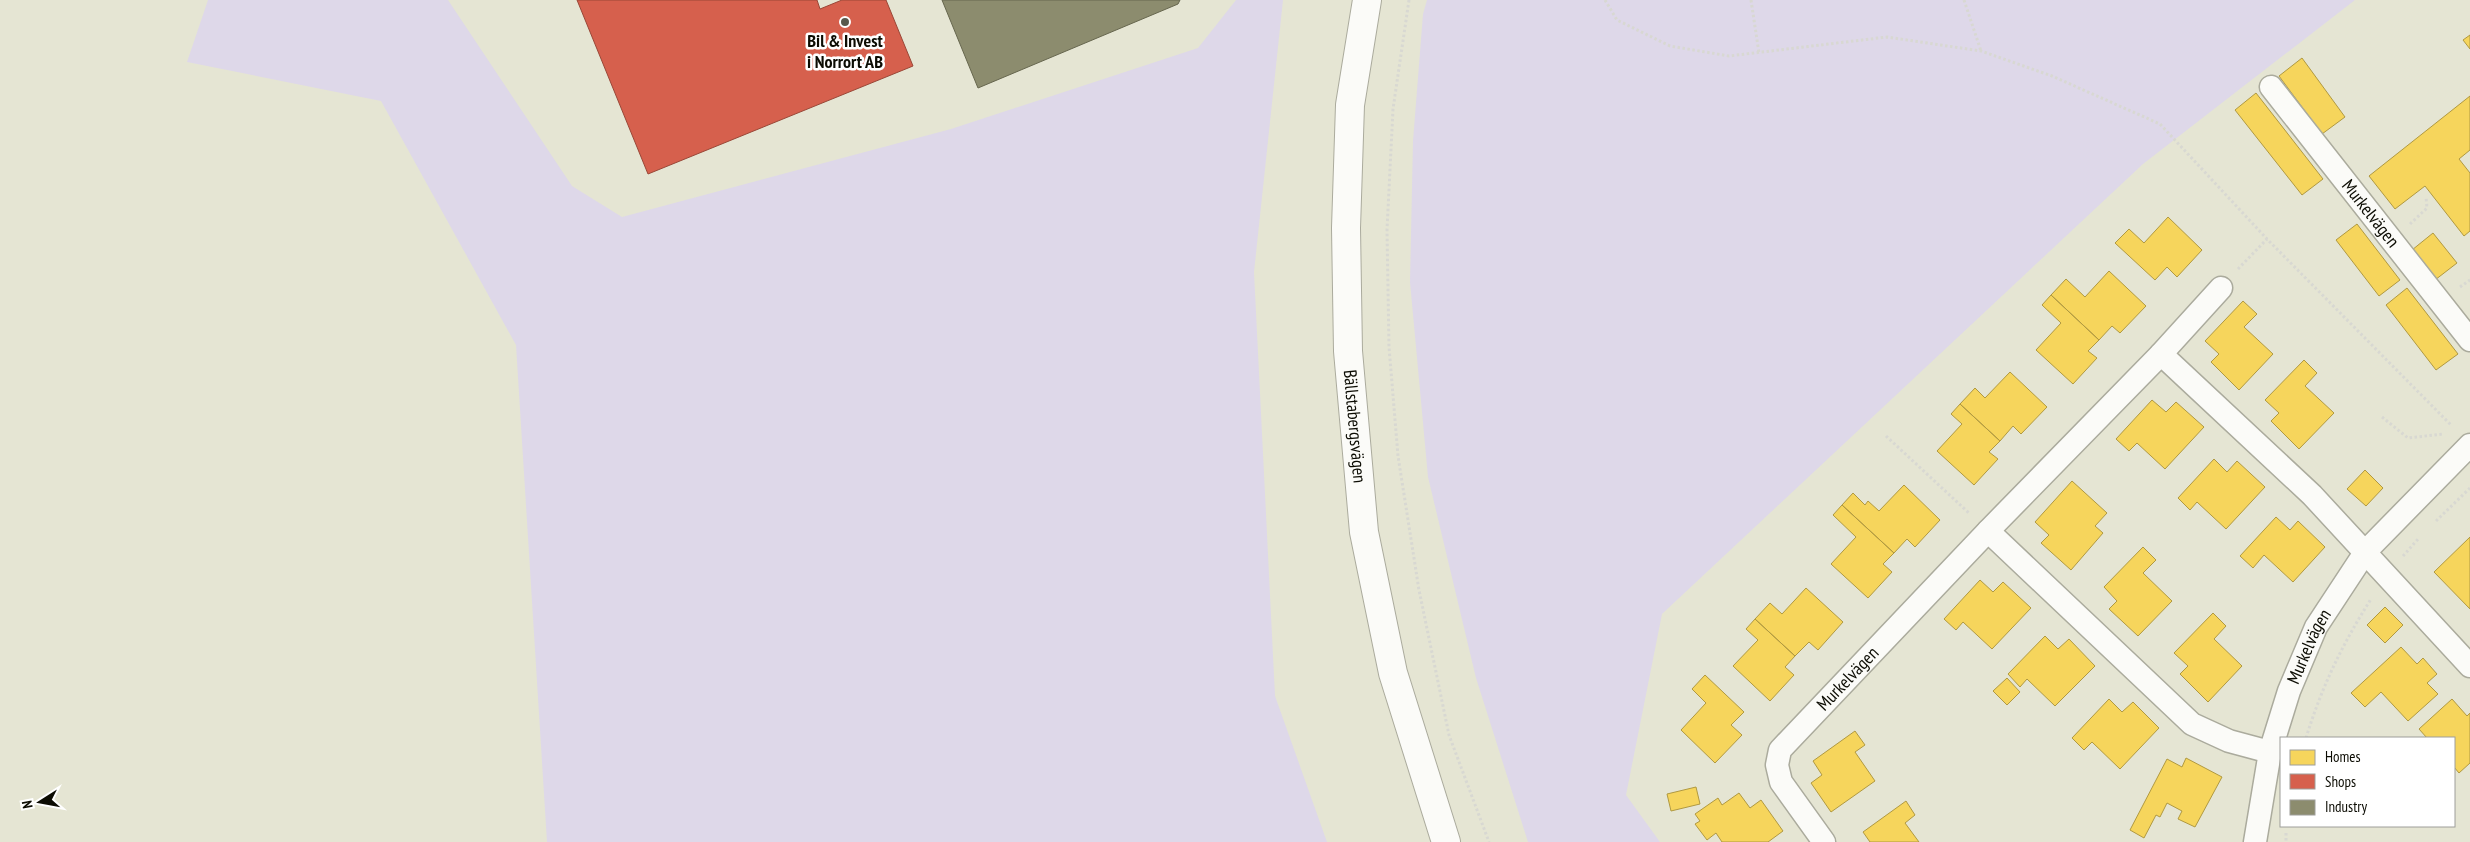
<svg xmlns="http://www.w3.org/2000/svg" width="2470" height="842" viewBox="0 0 2470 842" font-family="'PT Sans Narrow',sans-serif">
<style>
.green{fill:#ded8e9}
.homes{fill:#f6d55c;stroke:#b09941}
.shops{fill:#d6604d;stroke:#994737}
.industry{fill:#8c8c6e;stroke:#66664e}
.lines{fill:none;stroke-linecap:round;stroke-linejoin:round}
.street-casing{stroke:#abab9d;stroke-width:25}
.secondary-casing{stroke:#abab9d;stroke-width:30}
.path{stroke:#d8d8d2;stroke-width:3;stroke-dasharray:2.5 2.5;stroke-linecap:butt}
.street{stroke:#fbfbf8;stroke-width:22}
.secondary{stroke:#fbfbf8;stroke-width:28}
.poi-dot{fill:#58584c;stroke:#fff;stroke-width:2}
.labels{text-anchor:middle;stroke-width:5;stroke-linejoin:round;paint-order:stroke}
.poi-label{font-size:18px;font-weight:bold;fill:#0c0c03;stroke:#fff}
.street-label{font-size:18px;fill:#0c0c03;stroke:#fff}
</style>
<rect width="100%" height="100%" fill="#e5e5d3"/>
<path class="green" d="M208,0H448L572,186L622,217L951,129L1198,48L1236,0H1283L1254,272L1275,696L1327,842H547L516,345L381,101L187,62Z
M1427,0H2355L2143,164L1662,614L1626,795L1660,842H1528L1476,678L1428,477L1410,282L1413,141L1423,14Z"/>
<path class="homes" d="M2470,35V49L2463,40Z
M2302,58L2345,117L2322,134L2279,76Z
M2256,93L2323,179L2302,195L2235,110Z
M2470,96V150L2459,159L2470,173V231L2464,236L2425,186L2395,209L2369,176Z
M2168,217L2202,250L2177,277L2167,267L2155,280L2115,243L2129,229L2144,243Z
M2357,224L2400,280L2379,296L2336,240Z
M2433,233L2457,263L2435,280L2412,250Z
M2109,271L2146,306L2120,333L2112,326L2099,340L2051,295L2066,279L2085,297Z
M2407,288L2458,354L2436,370L2386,305Z
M2051,295L2099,340L2088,351L2097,358L2073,384L2036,350L2061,323L2042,305Z
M2243,301L2257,314L2244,327L2273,354L2239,390L2211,362L2219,354L2205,341Z
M2304,360L2317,373L2305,386L2334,413L2299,449L2271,421L2279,413L2265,400Z
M2010,372L2047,407L2021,434L2013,426L2000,441L1960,404L1975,388L1985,398Z
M2152,400L2166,412L2176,402L2204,427L2165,469L2137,443L2129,451L2116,439Z
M1960,404L2000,441L1989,452L1998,459L1974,485L1937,451L1962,424L1951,414Z
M2214,459L2227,472L2237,461L2265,487L2226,529L2197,502L2190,510L2178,498Z
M2365,470L2383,488L2366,506L2347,489Z
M2072,481L2107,513L2095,526L2103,533L2071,570L2041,543L2049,535L2035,522Z
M1904,485L1940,520L1915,547L1907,539L1894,553L1842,505L1853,493L1865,505L1868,501L1879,511Z
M1842,505L1894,553L1883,564L1892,572L1868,598L1831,564L1856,537L1833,515Z
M2276,517L2290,530L2298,521L2325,547L2293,582L2264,555L2253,568L2240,556Z
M2470,537V609L2434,572Z
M2143,547L2156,560L2143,573L2172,601L2138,636L2109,609L2117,601L2104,587Z
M1980,580L1993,592L2003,582L2031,608L1992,649L1963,622L1956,630L1944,619Z
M1806,588L1843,622L1818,650L1809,642L1795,656L1755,619L1770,603L1782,614Z
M2385,607L2403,625L2385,643L2367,625Z
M2213,613L2226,626L2214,639L2242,666L2208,702L2180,674L2188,666L2174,653Z
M1755,619L1795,656L1785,667L1794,675L1770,701L1733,666L1758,640L1746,629Z
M2045,636L2058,649L2069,639L2095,666L2055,706L2027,679L2020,687L2008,674Z
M2401,647L2417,664L2423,658L2437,674L2427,683L2438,694L2408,721L2381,692L2365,707L2351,693Z
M1705,675L1744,712L1731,725L1742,735L1715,763L1681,730L1706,703L1692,689Z
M2007,678L2020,692L2007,705L1993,691Z
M2109,699L2122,712L2133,702L2159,728L2120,769L2092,742L2084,750L2072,738Z
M2452,699L2467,716L2470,713V763L2459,773L2454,767V738H2427L2419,729Z
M1855,731L1865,745L1855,752L1875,781L1831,812L1811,783L1822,775L1813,761Z
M2186,758L2222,777L2195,827L2178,819L2182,811L2167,803L2160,817L2156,815L2144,838L2130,830L2167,759L2182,767Z
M1696,787L1700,804L1671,811L1667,794Z
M1739,793L1750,808L1761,800L1783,831L1768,842H1722L1716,833L1707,840L1695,824L1700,821L1695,814L1718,798L1722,805Z
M1906,801L1915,815L1905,823L1919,842H1870L1863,832Z"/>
<path class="shops" d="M577,0H817L820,9L842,0H886L913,66L648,174Z"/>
<path class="industry" d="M942,0H1180L1178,4L978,88Z"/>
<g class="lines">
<g class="street-casing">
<g id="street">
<path id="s1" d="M2271,87L2470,340"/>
<path d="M2221,288L2161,354L2312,495L2470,666"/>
<path d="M1988,531L2192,724L2229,741L2270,752"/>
<path id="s2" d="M1824,842L1781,782L1777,765L1780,750L1988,531L2161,354"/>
<path id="s3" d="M2255,842L2270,752L2289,691L2316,627L2366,551L2470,445"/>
</g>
</g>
<g class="secondary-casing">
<g id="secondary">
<path id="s4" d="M1367,0L1350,105L1346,228L1348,351L1364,532L1393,673L1446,842"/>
</g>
</g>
<path class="path" d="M1409,0L1393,109L1387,230L1389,347L1398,456L1419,590L1449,735L1489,842
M1605,0L1617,20L1670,46L1729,56L1887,37L1981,51L2052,76L2160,124L2267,239L2452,426
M1751,0L1759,53
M1964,0L1981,51
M2410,224L2427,208L2426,197
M2238,269L2267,239
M2460,287L2470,280
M2382,417L2408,438L2443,434
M1886,436L1970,514
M2436,521L2470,488
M2403,556L2419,538
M2306,738C2322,686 2342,645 2371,599
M2286,833V842"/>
<use href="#street" class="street"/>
<use href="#secondary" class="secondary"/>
</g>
<circle class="poi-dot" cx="845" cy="22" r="5"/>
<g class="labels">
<g class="poi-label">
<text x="845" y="47">Bil &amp; Invest<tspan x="845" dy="21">i Norrort AB</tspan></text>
</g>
<g class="street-label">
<text dy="6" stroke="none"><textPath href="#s1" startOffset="161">Murkelvägen</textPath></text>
<text dy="6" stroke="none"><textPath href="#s4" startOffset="428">Bällstabergsvägen</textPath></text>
<text dy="6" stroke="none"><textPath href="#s3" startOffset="204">Murkelvägen</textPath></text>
<text dy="6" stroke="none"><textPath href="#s2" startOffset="205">Murkelvägen</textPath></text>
</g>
</g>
<rect x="2280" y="737" width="175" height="90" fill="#ffffff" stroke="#9e9e9a"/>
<rect x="2290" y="750" width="25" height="15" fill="#f6d55c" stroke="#9e9e9a"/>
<text x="2325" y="762" font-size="15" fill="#0c0c03">Homes</text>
<rect x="2290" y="774" width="25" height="15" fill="#d6604d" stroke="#9e9e9a"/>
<text x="2325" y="787" font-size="15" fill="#0c0c03">Shops</text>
<rect x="2290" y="800" width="25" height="15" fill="#8c8c6e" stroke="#9e9e9a"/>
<text x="2325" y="812" font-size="15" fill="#0c0c03">Industry</text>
<g transform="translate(40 802) rotate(259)" stroke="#ffffff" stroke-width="4" paint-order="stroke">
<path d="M0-4L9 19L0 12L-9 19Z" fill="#0c0c03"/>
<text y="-8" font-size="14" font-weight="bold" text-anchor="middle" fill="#0c0c03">N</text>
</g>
</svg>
